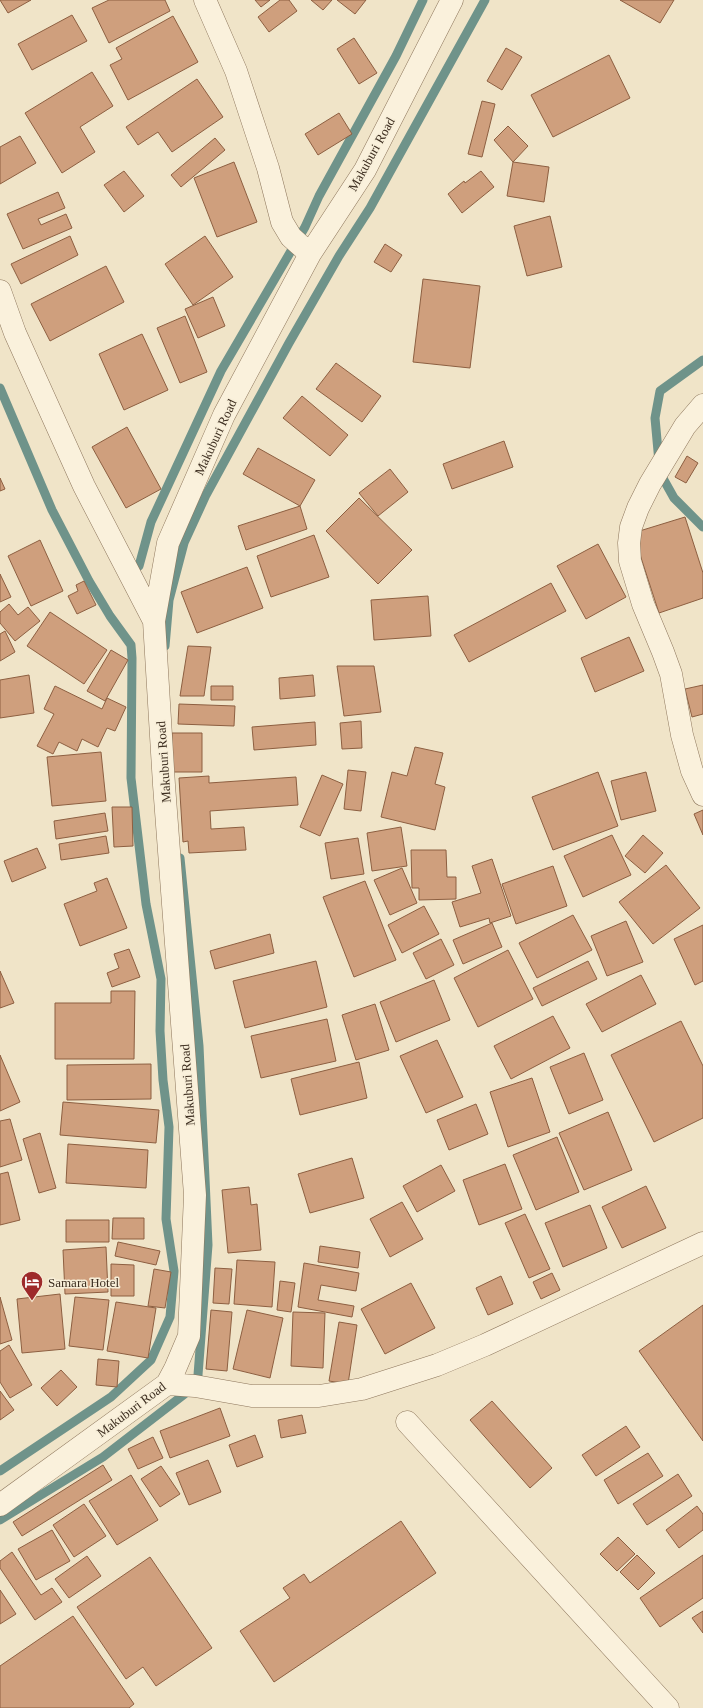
<svg xmlns="http://www.w3.org/2000/svg" width="703" height="1708" viewBox="0 0 703 1708" font-family="'Times New Roman',serif">
<style>
.lines{fill:none;stroke-linecap:round;stroke-linejoin:round}
.stream{stroke:#6f938a;stroke-width:9}
.building{fill:#cf9f7d;stroke:#8d5f41}
.minor-casing{stroke:#8d765c;stroke-width:23}
.minor{stroke:#faf1dc;stroke-width:22}
.labels{text-anchor:middle;stroke-width:3;stroke-linejoin:round;paint-order:stroke}
.street-label{font-size:13px;fill:#3d2e20;stroke:#f7eed8}
.poi-label{font-size:13px;fill:#3d2e20;stroke:#f7eed8;text-anchor:start}
</style>
<rect width="100%" height="100%" fill="#f0e4c8"/>
<g class="lines">
<path class="stream" d="M703,360L660,391L655,418L660,473L674,498L703,527
M0,388L52,510L89,581L110,616L131,645L132,658L131,778L146,904L161,979L160,1031L163,1080L169,1127L166,1219L174,1271L170,1317L151,1360L111,1397L0,1471
M139,566L151,522L221,371L305,227L319,196L396,56L423,0
M165,646L169,600L184,543L206,495L289,343L339,256L370,208L485,0
M0,1520L103,1457L195,1386L197,1388L208,1245L199,1046L180,858"/>
</g>
<path class="building" d="M0,0H31L8,13Z
M109,0H165L170,11L109,43L92,8Z
M255,0H270L261,7Z
M280,0H289L297,11L269,32L258,17Z
M311,0H332L323,10Z
M337,0H366L355,14Z
M620,0H674L660,23Z
M72,15L87,41L32,70L18,44Z
M173,16L198,62L128,100L110,65L122,59L116,48Z
M354,38L377,73L359,84L337,49Z
M506,48L522,57L502,90L487,81Z
M609,55L630,98L553,137L531,95Z
M92,72L113,106L80,127L95,152L62,173L25,113Z
M197,79L223,117L172,152L158,132L138,145L126,127Z
M482,101L495,104L482,157L468,154Z
M339,113L352,134L318,155L305,134Z
M508,126L528,146L513,162L494,140Z
M20,136L36,163L0,184V147Z
M215,138L225,150L181,187L171,175Z
M234,162L257,222L217,237L194,178Z
M513,162L549,167L544,202L507,196Z
M124,171L144,196L124,212L104,185Z
M481,171L494,187L462,213L448,194L464,181L465,183Z
M58,192L65,208L38,219L41,225L66,214L72,228L23,249L7,214Z
M550,216L562,267L527,276L514,226Z
M70,236L78,255L21,284L11,264Z
M205,236L233,277L193,305L165,264Z
M385,244L402,255L391,272L374,262Z
M106,266L124,302L50,341L31,304Z
M423,279L480,286L470,368L413,362Z
M213,297L225,326L198,338L185,309Z
M185,316L207,372L180,383L157,328Z
M142,334L168,390L124,410L99,354Z
M336,363L381,396L362,422L316,389Z
M302,396L348,435L330,456L283,418Z
M127,427L161,489L126,508L92,447Z
M504,441L513,467L452,489L443,464Z
M258,448L315,480L300,506L243,474Z
M687,456L698,463L686,483L675,477Z
M390,469L408,492L378,516L359,493Z
M0,478L5,489L0,491Z
M359,498L412,550L378,584L326,531Z
M300,506L307,529L246,550L238,526Z
M685,517L703,573V598L659,613L633,533Z
M314,535L329,577L271,597L257,556Z
M40,540L63,591L31,606L8,556Z
M598,544L626,597L586,619L557,566Z
M247,567L263,608L197,633L181,592Z
M0,574L11,597L0,602Z
M84,581L96,605L77,614L68,596L78,591L76,585Z
M551,583L566,611L469,662L454,635Z
M428,596L431,636L374,640L371,600Z
M9,604L18,615L28,607L40,621L15,641L0,623V612Z
M50,612L107,650L84,684L27,646Z
M5,631L15,652L0,661V634Z
M629,637L644,671L595,692L581,658Z
M188,646L211,647L204,696H180Z
M111,650L128,660L105,701L87,691Z
M337,666H374L381,712L344,716Z
M29,675L34,713L0,718V680Z
M313,675L315,696L280,699L279,678Z
M703,685V714L692,717L685,689Z
M55,686L102,709L107,698L126,707L115,731L107,728L98,747L82,739L77,751L59,742L53,754L37,746L54,714L44,709Z
M211,686H233V700H211Z
M179,704L235,706L234,726L178,724Z
M361,721L362,748L342,749L340,723Z
M315,722L316,745L254,750L252,727Z
M172,733H202V772H172Z
M415,747L443,753L435,784L445,787L435,830L381,817L392,772L407,776Z
M101,752L106,801L52,806L47,757Z
M348,770L366,772L361,811L344,809Z
M598,772L618,826L553,850L532,797Z
M646,772L656,811L621,820L611,781Z
M322,775L343,784L320,836L300,827Z
M209,776V783L296,777L298,805L210,811L211,829L244,827L246,850L189,853L188,841L183,842L179,778Z
M112,807H132L133,846L114,847Z
M703,810V835L694,814Z
M105,813L108,831L56,839L54,821Z
M401,827L407,866L372,871L367,833Z
M612,835L631,875L583,897L564,856Z
M643,835L663,853L645,873L625,856Z
M106,836L109,853L61,860L59,844Z
M358,838L364,874L331,879L325,843Z
M37,848L46,868L12,882L4,861Z
M411,850H446L447,877H456V899L419,900V888H412Z
M492,859L511,916L490,923L489,918L460,927L452,902L481,893L472,866Z
M666,865L700,908L653,944L619,902Z
M553,866L567,906L516,924L502,884Z
M402,868L417,903L390,915L374,880Z
M107,878L127,928L80,946L64,904L97,891L94,883Z
M365,881L396,960L354,977L323,897Z
M424,906L439,934L402,953L388,925Z
M573,915L592,950L537,978L519,943Z
M626,921L643,962L607,976L591,936Z
M492,923L502,947L463,964L453,940Z
M703,925V981L695,985L674,939Z
M270,934L274,953L215,969L210,951Z
M441,939L454,965L426,979L413,953Z
M129,949L140,977L112,987L107,973L119,968L114,954Z
M508,950L533,999L478,1027L454,978Z
M316,961L327,1007L245,1028L233,981Z
M588,961L597,979L542,1006L533,988Z
M0,971L14,1003L0,1008Z
M641,975L656,1004L602,1032L586,1004Z
M434,980L450,1020L396,1042L380,1002Z
M111,991H135L134,1059H55V1003H111Z
M375,1004L389,1050L356,1060L342,1015Z
M553,1016L570,1048L511,1079L494,1046Z
M327,1019L336,1061L261,1078L251,1036Z
M681,1021L703,1066V1118L654,1142L611,1055Z
M437,1040L463,1097L426,1113L400,1056Z
M584,1053L603,1100L569,1114L550,1067Z
M0,1055L20,1102L0,1111Z
M359,1062L367,1098L300,1115L291,1079Z
M151,1064V1099L67,1100V1065Z
M532,1078L550,1132L508,1147L490,1092Z
M63,1102L159,1110L156,1143L60,1135Z
M476,1104L488,1134L449,1150L437,1120Z
M608,1112L632,1170L584,1190L559,1133Z
M10,1119L22,1160L0,1167V1121Z
M40,1133L56,1188L39,1193L23,1139Z
M557,1137L579,1192L536,1210L513,1155Z
M68,1144L148,1150L146,1188L66,1183Z
M352,1158L364,1198L310,1213L298,1174Z
M505,1164L522,1209L479,1225L463,1180Z
M441,1165L455,1191L417,1212L403,1186Z
M8,1172L20,1220L0,1225V1174Z
M646,1186L666,1228L622,1248L602,1207Z
M249,1187L251,1205L257,1204L261,1250L228,1253L222,1190Z
M402,1202L423,1239L390,1257L370,1219Z
M590,1205L607,1248L563,1267L545,1223Z
M525,1214L550,1269L529,1278L505,1223Z
M113,1218H144V1239H112Z
M66,1220H109V1242H66Z
M118,1242L160,1251L156,1265L115,1256Z
M320,1246L360,1252L358,1268L318,1262Z
M106,1247L108,1292L65,1294L63,1250Z
M237,1260L275,1262L272,1307L234,1304Z
M304,1263L359,1273L356,1291L321,1285L318,1300L354,1306L352,1317L298,1307Z
M111,1264L134,1265V1296H111Z
M215,1268L232,1269L229,1304L213,1303Z
M154,1269L171,1272L165,1308L148,1306Z
M552,1273L560,1290L541,1299L533,1282Z
M501,1276L513,1304L488,1315L476,1288Z
M280,1281L295,1283L291,1312L277,1310Z
M411,1283L435,1328L385,1354L361,1309Z
M60,1294L65,1349L22,1353L17,1299Z
M0,1297L12,1340L0,1344Z
M75,1297L109,1300L103,1350L69,1346Z
M116,1302L156,1308L148,1358L107,1351Z
M703,1305V1441L639,1351Z
M211,1310L232,1312L227,1371L206,1369Z
M247,1310L283,1318L270,1378L233,1369Z
M293,1312L325,1313L323,1368L291,1366Z
M339,1322L357,1325L348,1384L329,1381Z
M9,1345L32,1385L10,1398L0,1382V1351Z
M98,1359L119,1361L117,1387L96,1385Z
M61,1370L77,1387L57,1406L41,1388Z
M0,1391L14,1410L0,1420Z
M492,1401L552,1468L530,1488L470,1420Z
M220,1408L230,1436L170,1458L160,1431Z
M302,1415L306,1433L281,1438L278,1420Z
M626,1426L640,1447L596,1476L582,1455Z
M255,1435L263,1457L237,1467L229,1445Z
M153,1437L163,1458L138,1469L128,1449Z
M648,1453L663,1476L618,1504L604,1480Z
M208,1460L221,1492L189,1505L176,1473Z
M103,1465L112,1480L22,1536L13,1522Z
M161,1466L180,1494L160,1507L141,1479Z
M678,1474L692,1496L647,1525L633,1504Z
M131,1475L158,1520L117,1545L89,1501Z
M84,1504L106,1536L74,1557L53,1525Z
M697,1506L703,1514V1530L679,1548L666,1530Z
M401,1521L436,1573L274,1682L240,1631L290,1598L283,1588L304,1574L310,1583Z
M52,1530L70,1561L36,1580L18,1549Z
M618,1537L635,1554L617,1571L600,1554Z
M12,1552L41,1595L52,1588L62,1602L35,1620L0,1568V1561Z
M637,1555L655,1573L638,1590L620,1572Z
M703,1555V1598L660,1627L640,1598Z
M87,1556L101,1576L69,1598L55,1579Z
M150,1557L212,1648L156,1686L143,1667L126,1679L77,1607Z
M0,1590L16,1614L0,1624Z
M703,1611V1633L692,1618Z
M73,1616L134,1704L129,1708H0V1666Z"/>
<g class="lines">
<g class="minor-casing">
<path id="minor" d="M205,0L236,71L268,168L282,222L291,237L310,254
M0,291L15,333L84,486L154,621
M703,405L685,426L650,484L638,508L631,527L629,543L630,561L643,604L663,652L671,674L682,735L692,771L703,795
M167,1384L195,1386L252,1396H319L362,1389L437,1365L485,1345L703,1243
M407,1422L668,1708
M0,1505L167,1384L175,1369L189,1336L195,1195L164,785L154,621L168,543L224,415L310,254L365,170L452,0"/>
</g>
<use href="#minor" class="minor"/>
</g>
<defs>
<g id="hotel-pin" transform="scale(1.15)"><path d="M0 17L-7.5 6A9.5 9.5 0 1 1 7.5 6Z" fill="#9e2a2b" stroke="#f7eed8"/><path d="M-6-4.5h1.5V1H6V5H4.5V3h-9V5H-6ZM-4 0a1.8 1.8 0 1 1 3.6 0ZM.5 0V-2.5h3Q6-2.5 6 0Z" fill="#fff"/></g>
</defs>
<g fill-rule="evenodd">
<use href="#hotel-pin" x="32" y="1282"/>
</g>
<g class="labels">
<g class="street-label">
<text transform="translate(371 154) rotate(-61)" y="5">Makuburi Road</text>
<text transform="translate(215 437) rotate(-65)" y="5">Makuburi Road</text>
<text transform="translate(163 762) rotate(-94)" y="5">Makuburi Road</text>
<text transform="translate(187 1085) rotate(-94)" y="5">Makuburi Road</text>
<text transform="translate(131 1409) rotate(-37)" y="5">Makuburi Road</text>
</g>
<g class="poi-label">
<text x="48" y="1287">Samara Hotel</text>
</g>
</g>
</svg>
